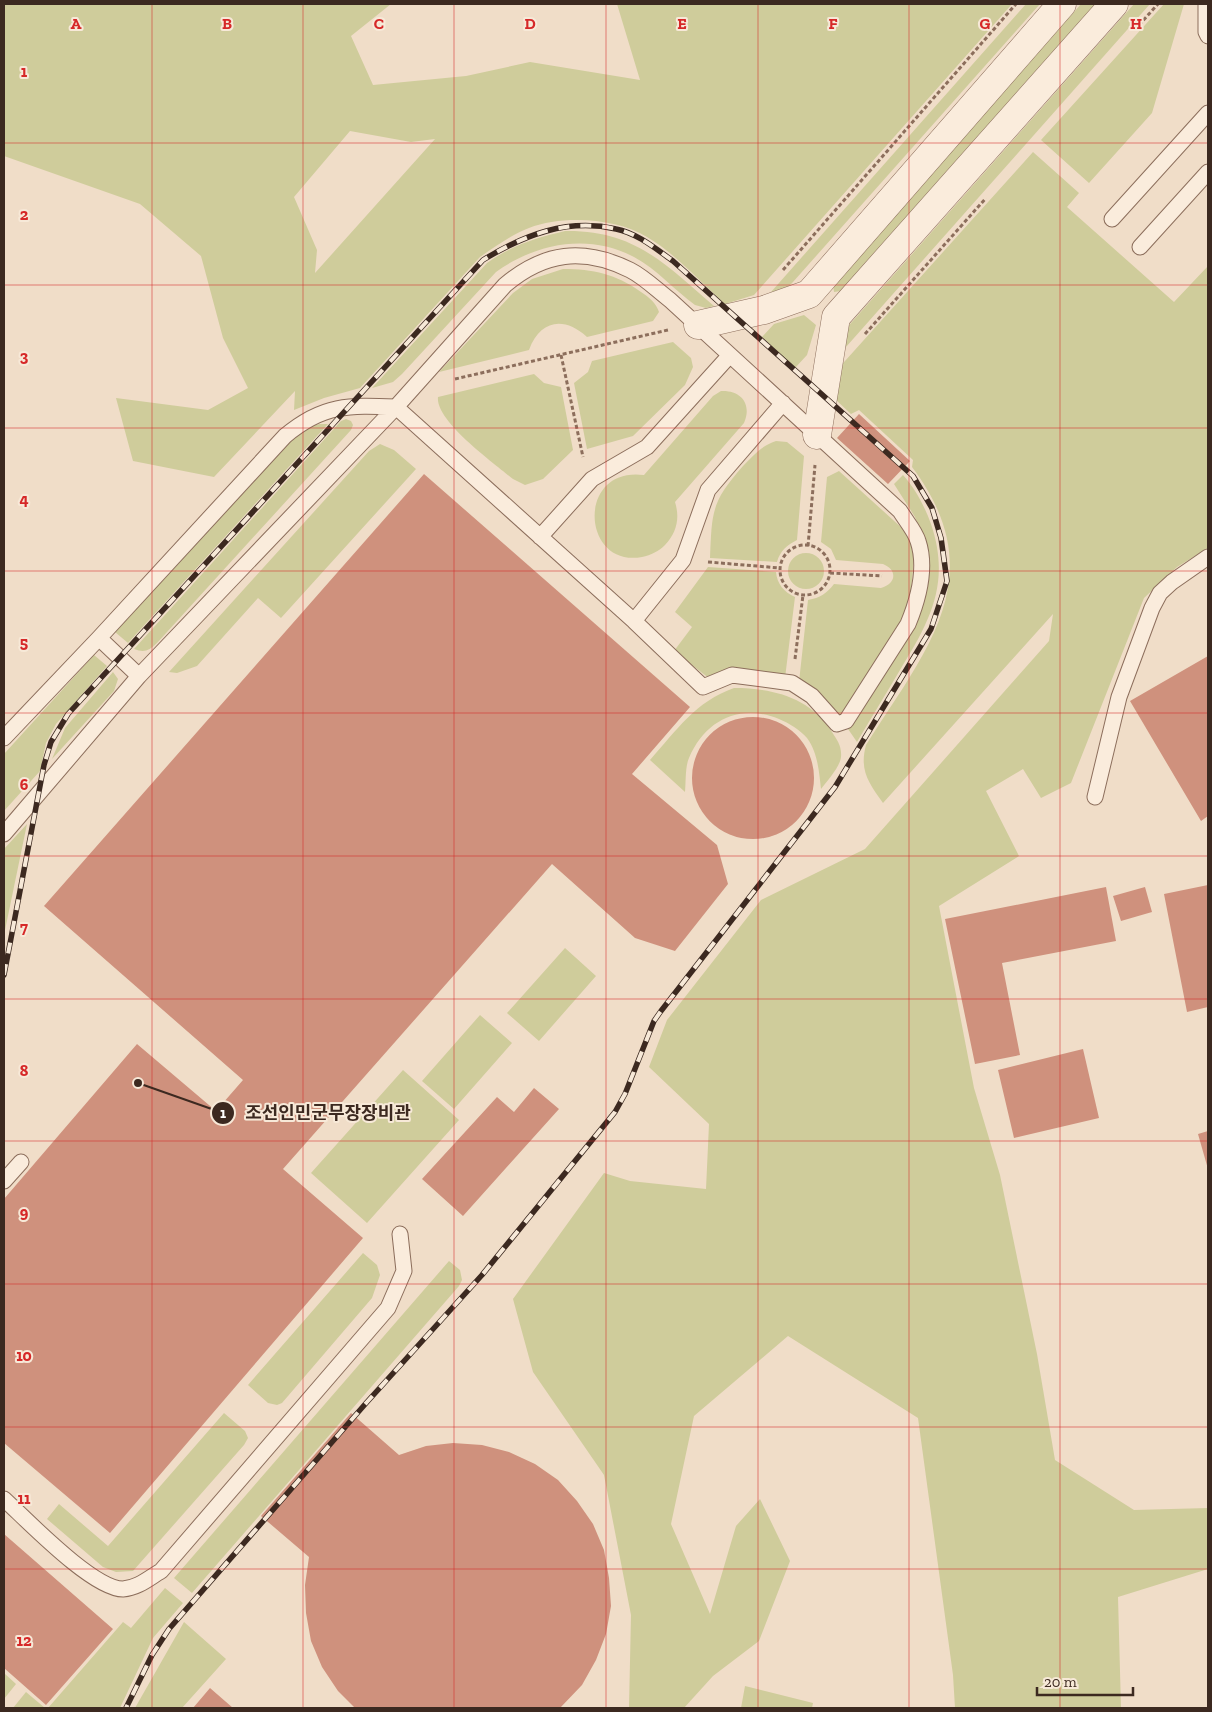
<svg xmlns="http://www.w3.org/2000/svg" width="1212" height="1712" viewBox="0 0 1212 1712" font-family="'Zilla Slab','Noto Sans KR',serif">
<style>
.green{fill:#cfcc9b;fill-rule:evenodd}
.building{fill:#cf917d}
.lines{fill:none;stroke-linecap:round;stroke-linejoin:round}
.lane-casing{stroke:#8c6e5c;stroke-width:17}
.street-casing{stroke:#8c6e5c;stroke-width:29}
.path{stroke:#8c6e5c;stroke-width:3;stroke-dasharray:4 2.5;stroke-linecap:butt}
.lane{stroke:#faecdc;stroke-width:15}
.street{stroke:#faecdc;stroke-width:28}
.rail-casing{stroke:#3c2920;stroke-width:5.5}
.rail{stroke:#f7e9d8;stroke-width:4;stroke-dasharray:11;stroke-linecap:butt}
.grid{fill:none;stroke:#d62828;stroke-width:1;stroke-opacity:0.55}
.grid-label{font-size:16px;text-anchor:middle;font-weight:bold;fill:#d62828;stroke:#f7e9d8;stroke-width:4;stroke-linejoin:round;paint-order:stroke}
.leader{fill:none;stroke:#3c2920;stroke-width:2}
.callout-dot{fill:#3c2920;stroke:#f7e9d8;stroke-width:2}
.mark-label{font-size:15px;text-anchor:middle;font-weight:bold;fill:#fff}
.callout-label{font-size:18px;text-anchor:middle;font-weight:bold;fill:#3c2920;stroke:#f7e9d8;stroke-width:4;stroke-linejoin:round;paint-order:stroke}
</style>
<rect width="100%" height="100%" fill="#f0ddc8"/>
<path class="green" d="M4,4H391L351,36L373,85L466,76L530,62L640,80L617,4H1012L754,295L725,304C700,282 676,254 647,237C616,218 563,215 529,228C511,235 496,246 480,257L360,388L324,398L294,410L295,391L214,477L133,461L116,398L208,410L248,388L223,338L201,256L140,204L4,156ZM350,131L411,142L435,139L315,273L317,250L294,197Z
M1026,4H1040L793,282L787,288L771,292Z
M1081,4H1096L841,291L834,292L833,284Z
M1134,4H1150L838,356L843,332Z
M1164,4H1184L1152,113L1089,183L1041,140Z
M1033,152L1079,193L1067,207L1174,302L1208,266V548L1177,567L1144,598L1071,783L1041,798L1023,769L986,791L1019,856L939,906L974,1088L1000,1175L1037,1354L1055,1460L1134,1510L1208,1508V1569L1118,1597L1121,1708H955L953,1675L918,1418L788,1336L694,1416L671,1524L710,1614L736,1526L760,1499L790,1561L759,1641L713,1676L684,1708H629L631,1615L604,1475L533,1372L513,1299L604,1173L630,1181L706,1189L709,1124L649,1067L667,1020L761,900L865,849L1049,641L1053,614L883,803C869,783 859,771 866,745C926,650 994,576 912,467L913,460L859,410L851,414L836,400V371Z
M565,231C635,230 665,264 714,306L706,308L695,305C674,290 657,269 634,257C589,233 536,243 496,272L402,374L393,382L372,388L487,263C512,245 536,238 565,231Z
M563,269C593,269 616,274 641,292C649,297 656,303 659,312L653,321L587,337C564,316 540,320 529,350L439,372L513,293L532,279Z
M804,315L816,325L807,355L795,368L762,337L774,324Z
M673,342L691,358L693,367L685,385L633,436L587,449L574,383L588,372L592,361Z
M534,374L544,383L561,387L573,450L543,479L525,485L513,479C495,464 435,421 438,397Z
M721,391C742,390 752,405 744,423L675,502C680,518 677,532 665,545C659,551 651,555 642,557C581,568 576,466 644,475L713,396Z
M346,419L351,421L353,425L351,430L157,643C149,651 144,653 134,649L341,421Z
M320,424H328L128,643L115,632L290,440L307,427Z
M776,441L787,442L804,456L797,540C787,545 780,551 777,562L710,558C712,512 711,502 743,466C754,455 761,446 776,441Z
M380,444L394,450L416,469L281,618L258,598L197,666L177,673L169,672L369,451Z
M839,471L903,529L911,542L914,558L911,591L902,621L842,716L799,682L808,600C820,598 827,593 834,584L881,588C896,584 898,570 883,564L836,560L831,549L821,542L827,477Z
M903,475C915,488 925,507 931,524C951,583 930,621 900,670C886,694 871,718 857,742L848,729L913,627L924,541L915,517L894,484Z
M788 571a18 18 0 1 1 36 0a18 18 0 1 1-36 0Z
M708,567L776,572C777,584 784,592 795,597L785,678C751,670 743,664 710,679L674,651L692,627L675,612Z
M94,655L107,666L56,724L46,743L40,771L4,811V754Z
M113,672L118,679L114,691L52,759L65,728Z
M734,688C772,688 810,697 832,732C837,740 842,746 841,757C840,767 827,781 821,789C819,772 818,753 807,738C800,730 789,723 779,719C740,703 705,720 689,758C685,767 686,782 685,792L650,760C676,731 696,701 734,688Z
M27,824L4,935V849Z
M565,948L596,976L539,1041L507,1013Z
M480,1015L512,1043L454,1109L422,1081Z
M403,1070L459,1120L367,1223L311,1173Z
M363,1253L377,1265L380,1275L372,1298L282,1403L277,1405L268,1403L248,1385Z
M449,1261L460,1270L462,1280L459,1286L192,1593L174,1578Z
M224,1413L245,1431L248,1438L244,1445L133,1571L116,1572L103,1567L47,1519L59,1504L108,1546Z
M165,1588L183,1603L153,1638L120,1708H48L123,1622L131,1628Z
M184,1622L226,1659L182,1708H135Z
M4,1673L16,1684L4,1699Z
M745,1686L813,1703L812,1708H741Z
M26,1692L45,1708H13Z"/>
<path class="building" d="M859,414L910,461L888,484L837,438Z
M424,474L690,707L632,774L717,845L728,884L675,951L635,938L552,864L283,1169L363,1238L110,1533L4,1443V1199L137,1044L216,1111L243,1080L44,906Z
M1208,656V816L1201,821L1130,701Z
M692 778a61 61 0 1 1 122 0a61 61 0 1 1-122 0Z
M1208,885V1007L1187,1012L1164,894Z
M1106,887L1116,941L1002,963L1020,1055L975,1064L945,919Z
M1145,887L1152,912L1121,921L1113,896Z
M1083,1049L1099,1118L1014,1138L998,1070Z
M534,1088L559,1109L463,1216L422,1179L497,1097L514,1112Z
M1208,1131V1169L1198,1134Z
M351,1413L399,1455L426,1446L453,1443L482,1445L509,1452L535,1464L558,1480L577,1501L593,1524L604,1550L609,1578L611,1606L606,1634L596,1660L582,1685L560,1708H355L338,1691L322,1667L311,1641L306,1613L305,1585L309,1557L261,1516Z
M4,1534L113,1629L46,1705L4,1668Z
M210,1688L233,1708H193Z"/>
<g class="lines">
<g class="lane-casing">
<path id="lane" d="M1206,4V32L1208,36
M1112,219L1208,113
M1140,247L1208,172
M540,537L592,479L647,447L730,355
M634,621L683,560L708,490L783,403
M99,638L139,676
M4,738L99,638L285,436C323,404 349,405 396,407L634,621L703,687L732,675L792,683L812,696L837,724L846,721L908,624C918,600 927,568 918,541C915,531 906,521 900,511L670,300C657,290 644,277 630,270C583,247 544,252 505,285L396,407L139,676L4,834
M1095,797L1119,697L1152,608L1160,593L1172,582L1208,557
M4,1181L21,1162
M4,1499C28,1521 93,1589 123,1589C138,1588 149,1578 161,1571L388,1308L404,1271L400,1234"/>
</g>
<g class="street-casing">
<path id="street" d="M698,325L764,310L809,294L1062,4
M817,435L836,317L1114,4"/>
</g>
<path class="path" d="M1139,25L1158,4
M783,270L1016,4
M865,334L986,198
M561,355L583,457
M455,379L668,330
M780 570a25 25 0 1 1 50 0a25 25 0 1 1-50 0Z
M808,546L815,465
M708,562L780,568
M830,573L882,576
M795,659L803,595"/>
<use href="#lane" class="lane"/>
<use href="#street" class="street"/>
<g class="rail-casing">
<path id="rail" d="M4,975L44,765L51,742L68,714L483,260C524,235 567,218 616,229C637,233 656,249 673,261L913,476L932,508L941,538L947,581L931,629L835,787L661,1011L654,1021L625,1094L615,1112L482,1275L367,1402L169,1629L152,1655L126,1708"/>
</g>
<use href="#rail" class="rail"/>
</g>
<path class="grid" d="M152,4V1708M303,4V1708M454,4V1708M606,4V1708M758,4V1708M909,4V1708M1060,4V1708M4,143H1208M4,285H1208M4,428H1208M4,571H1208M4,713H1208M4,856H1208M4,999H1208M4,1141H1208M4,1284H1208M4,1427H1208M4,1569H1208"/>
<g class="grid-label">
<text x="76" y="29">A</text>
<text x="227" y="29">B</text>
<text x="379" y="29">C</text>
<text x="530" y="29">D</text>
<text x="682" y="29">E</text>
<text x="833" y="29">F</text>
<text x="985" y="29">G</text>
<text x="1136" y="29">H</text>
<text x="24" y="77">1</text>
<text x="24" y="220">2</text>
<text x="24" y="362">3</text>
<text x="24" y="505">4</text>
<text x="24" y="648">5</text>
<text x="24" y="790">6</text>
<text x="24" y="933">7</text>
<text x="24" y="1076">8</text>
<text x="24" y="1218">9</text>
<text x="24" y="1361">10</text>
<text x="24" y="1504">11</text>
<text x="24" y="1646">12</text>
</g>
<path class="leader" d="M138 1083L223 1113"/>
<g class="callout-dot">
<circle cx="138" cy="1083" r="5"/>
<circle cx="223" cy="1113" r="12"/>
</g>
<g class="mark-label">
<text x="223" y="1118">1</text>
</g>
<g class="callout-label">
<text x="328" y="1119">조선인민군무장장비관</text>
</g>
<rect width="1212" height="1712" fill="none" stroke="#3c2920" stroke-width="10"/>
<path d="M1037 1687v8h96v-8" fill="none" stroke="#3c2920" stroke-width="2.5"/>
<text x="1044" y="1687" font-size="15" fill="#3c2920" stroke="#f7e9d8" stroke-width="4" paint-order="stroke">20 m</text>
</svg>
